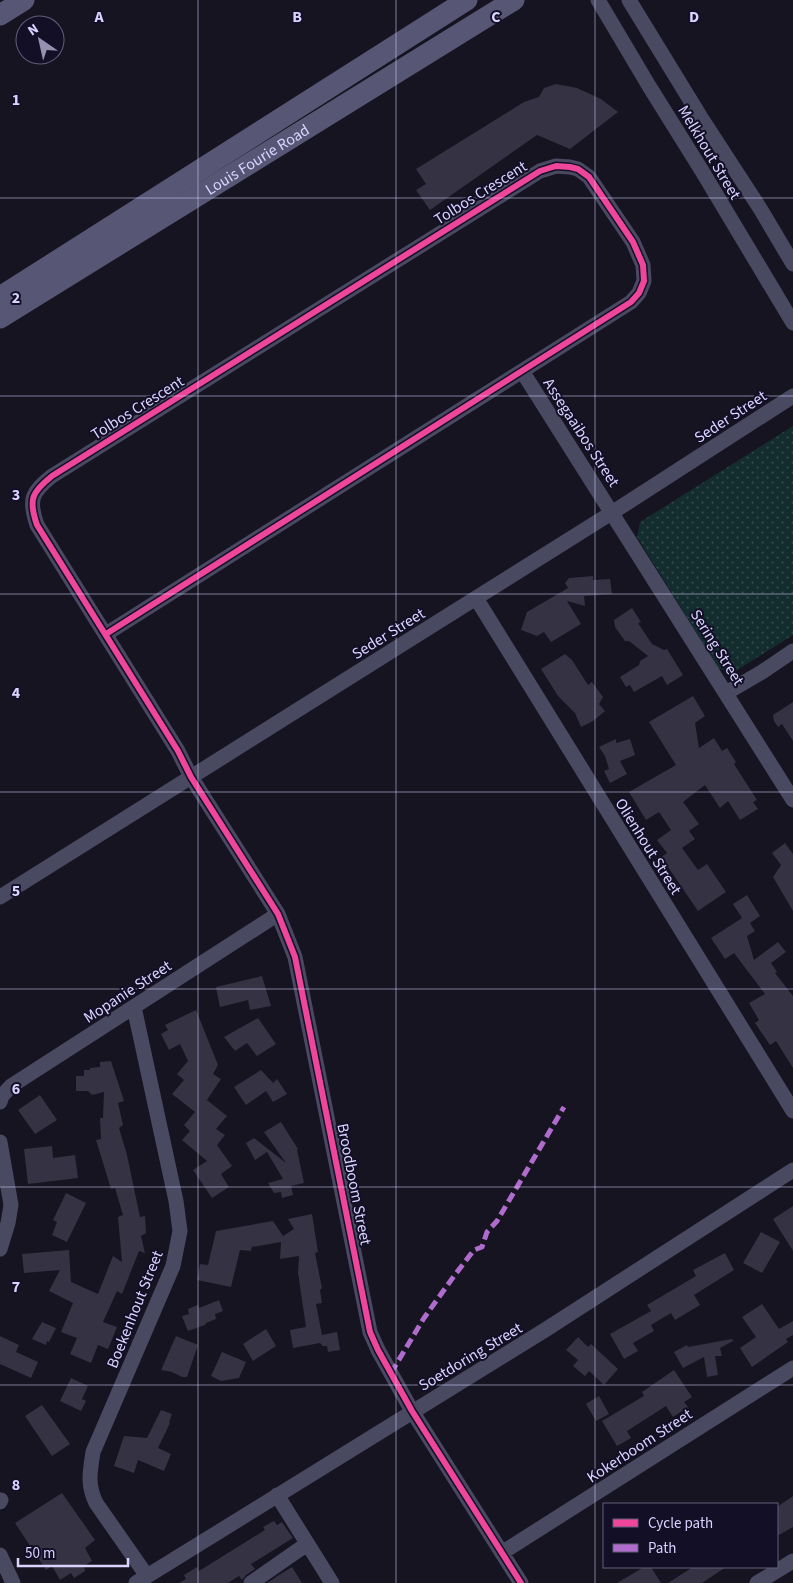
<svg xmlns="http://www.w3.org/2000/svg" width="793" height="1583" viewBox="0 0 793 1583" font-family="'Source Sans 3',sans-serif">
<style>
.grass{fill:url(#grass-dots)}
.building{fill:#343243}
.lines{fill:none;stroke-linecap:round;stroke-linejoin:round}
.street{stroke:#4a4962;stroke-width:15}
.secondary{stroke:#575674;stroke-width:21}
.quiet{stroke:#b06ccc;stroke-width:5;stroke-dasharray:10 5;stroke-linecap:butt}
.cycleway-casing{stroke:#130f26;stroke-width:9}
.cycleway{stroke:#ed469a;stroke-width:6}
.grid{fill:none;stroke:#d9d4ff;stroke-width:1;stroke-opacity:0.55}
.labels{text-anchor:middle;stroke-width:4;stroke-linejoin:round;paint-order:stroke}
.street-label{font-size:16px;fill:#d9d4ff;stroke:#130f26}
.grid-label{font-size:16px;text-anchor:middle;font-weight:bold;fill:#d9d4ff;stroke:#130f26;stroke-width:4;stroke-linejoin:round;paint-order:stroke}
</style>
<defs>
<pattern id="grass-dots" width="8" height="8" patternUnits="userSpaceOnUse" patternTransform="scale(1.25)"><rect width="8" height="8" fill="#132c2d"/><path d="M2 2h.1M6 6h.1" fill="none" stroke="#354a4c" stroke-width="1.8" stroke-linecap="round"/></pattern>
</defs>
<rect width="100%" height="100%" fill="#161421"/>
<path class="grass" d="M793,426V635L734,672L719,669L637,537L640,522Z"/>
<path class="building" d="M556,84L577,88L601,99L618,112L570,149L537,135L430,210L416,190L426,184L416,169L524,102L539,97L544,88Z
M593,576V580L610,579L612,594L584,596L585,606L567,601L581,624L551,642L544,632L537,636L521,630L527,612L568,588L565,583L569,578Z
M632,608L641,622L638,623L652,644L664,650L667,649L683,675L667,685L662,676L634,692L630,685L626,687L620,677L639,665L640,661L648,656L629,641H625L615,627L614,620Z
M565,654L572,660L588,685L592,682L603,697L599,704L605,711L593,721L581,727L575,713L558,696L541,669Z
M693,696L705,716L695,723L699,748L714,738L722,751L727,748L736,762L734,764L757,800L753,802L758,809L740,820L728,801L720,808L705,785L683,802L699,824L689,831L695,839L682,848L698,870L707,864L726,892L698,911L668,867L667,868L660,858L667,853L657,840L671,830L659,812L646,820L629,792L676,765L649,722Z
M793,702V741L782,724L778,727L774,721L773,715Z
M616,739V743L630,739L635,755L620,761L627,774L610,783L604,771L609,769L605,756L599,747Z
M785,843L793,854V911L773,877L781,865L772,853Z
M747,895L760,916L750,923L755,931L747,936L754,960L778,942L786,952L771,963L777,972L775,973L793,996V1068L776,1041L770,1045L755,1023L759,1020L749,1003L765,994L734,953L725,959L711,938L742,918L733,904Z
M262,976L271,1006L250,1010L248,1000L220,1007L216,987Z
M196,1010L218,1065L213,1074L221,1079L207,1100L227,1116L216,1129L225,1135L217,1145L232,1166L221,1174L229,1187L212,1198L193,1170L207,1161L182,1140L190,1131L184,1125L195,1112L172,1094L184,1080L177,1074L188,1061L180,1044L169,1050L161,1034L168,1030L165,1025Z
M258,1018L276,1044L257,1056L247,1043L235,1051L224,1037Z
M111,1061L124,1101L118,1103L123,1125L119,1128L127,1155L140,1217L145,1216L146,1233L141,1236L145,1253L139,1251L122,1294L117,1291L103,1322L117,1327L108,1349L98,1345L91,1363L70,1354L77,1338L61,1332L73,1303L49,1291L60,1270L24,1273L22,1254L69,1250L71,1282L98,1294L113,1256L122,1262L118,1217L123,1215L115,1188L111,1189L96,1140L101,1139L100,1118H103L104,1092L92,1095L88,1091H76V1076H84V1070H90V1068L100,1067V1062Z
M261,1070L273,1083L277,1079L287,1094L273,1102L266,1091L246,1105L234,1087Z
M40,1095L57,1120L35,1134L18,1110Z
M281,1122L298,1149L297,1150L304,1183L291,1186L293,1195L282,1198L281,1192L274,1193L268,1183L283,1179L267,1152L255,1160L246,1143L254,1138L286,1163L264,1132Z
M52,1146L53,1158L75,1155L78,1178L28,1184L24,1149Z
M66,1193L86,1203L67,1242L52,1235L57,1222L53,1220Z
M793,1206V1251L773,1219Z
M312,1214L318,1252L315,1253L322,1288L320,1290L322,1303L316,1304L322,1335L337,1332L340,1350L328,1352L327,1346H323L320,1343L293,1348L290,1330L306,1327L298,1273L299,1256L280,1259L281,1242L252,1247L251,1251L240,1250L231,1287L197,1280L200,1264L208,1265L216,1231L273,1221L283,1236L294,1229L288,1219Z
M761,1232L780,1242L762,1273L743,1263Z
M725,1253L734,1270L694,1295L700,1305L675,1320L671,1313L651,1325L654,1331L633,1343L638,1351L624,1359L610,1334L651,1311L647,1305L696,1276L693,1270Z
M219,1300L223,1311L215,1314L216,1319L206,1323L205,1325L188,1331L182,1316L189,1314L188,1309L198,1305L199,1308Z
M762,1304L779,1329L793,1321V1335L786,1339L788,1342L752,1367L740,1348L756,1337L742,1317Z
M42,1322L56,1328L49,1342L47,1341L46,1345L32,1339Z
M266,1329L276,1346L253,1361L243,1344Z
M0,1336L19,1345L16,1352L38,1362L31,1378L0,1364Z
M176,1336L198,1345L187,1377H182L172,1372L161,1370Z
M578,1337L588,1347L591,1344L618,1369L604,1385L589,1371L585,1376L573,1366L578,1360L566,1350Z
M732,1339L733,1341L720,1348L722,1356H715L718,1375L707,1377L704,1357L683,1368L674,1352L687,1345L688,1347Z
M222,1352L246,1362L239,1378L221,1381L211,1376Z
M674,1370L692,1397L684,1402L688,1407L673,1417L666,1406L627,1431L631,1438L617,1446L602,1421L644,1396L642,1392Z
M71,1378L88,1386L82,1399L86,1401L81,1411L60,1401Z
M599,1396L609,1414L596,1421L586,1404Z
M42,1405L70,1444L52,1456L25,1416Z
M161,1410L172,1414L169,1422L170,1423L158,1448L171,1454L164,1471L138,1460L134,1473L114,1466L124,1436L147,1438Z
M62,1493L95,1540L85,1548L92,1561L84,1566L85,1571L74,1578L71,1573L60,1580L52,1566L46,1570L15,1523Z
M793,1496V1527L777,1536V1507Z
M274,1521L277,1525L282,1522L293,1538L251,1564L255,1569L246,1575L242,1580L239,1576L228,1583H179L186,1579L184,1575L197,1567L199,1571L265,1530L263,1527Z
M292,1567L302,1583H267L279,1575Z
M644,1567H651L661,1583H617Z
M693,1567H726L702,1583H668Z"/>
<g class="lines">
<path class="street" d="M598,0L649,86L702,171L793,323
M629,0L700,116L761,210L793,264
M522,371L793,800
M476,598L793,1111
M106,634L631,302L639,293L644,281L643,265L633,242L589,177L578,169L570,167L556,166L540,171L52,476C32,492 28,499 37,525L178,751L191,777L278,914L295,957L370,1332L378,1350L412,1411L521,1583
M726,693L762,672L793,651
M0,897L613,512L793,396
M134,1007L176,1201L180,1231L173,1266L93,1452C90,1472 87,1484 96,1503L147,1576
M0,1102L2,1096L11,1086L278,914
M0,1142L11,1205L8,1223L0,1249
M277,1495L332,1583
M0,1502L1,1500
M503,1552L793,1368
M0,1555L13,1583
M136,1583L545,1330L793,1170
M251,1583L307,1544
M757,1583L793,1561"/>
<g class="secondary">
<path d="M0,15L24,0"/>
<path d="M0,297L467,0"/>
<path id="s1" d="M0,318L514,0"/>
</g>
<path class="quiet" d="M391,1373L424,1318L454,1276L474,1250L482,1247L487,1232L497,1221L564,1107"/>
<g class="cycleway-casing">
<path id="cycleway" d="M106,634L631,302L639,293L644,281L643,265L633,242L589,177L578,169L570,167L556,166L540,171L52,476C32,492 28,499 37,525L178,751L191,777L278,914L295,957L370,1332L378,1350L412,1411L521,1583"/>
</g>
<use href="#cycleway" class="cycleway"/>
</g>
<path class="grid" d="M198,0V1583M396,0V1583M595,0V1583M0,198H793M0,396H793M0,594H793M0,792H793M0,989H793M0,1187H793M0,1385H793"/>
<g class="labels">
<g class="street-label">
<text transform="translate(710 152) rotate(59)" y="6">Melkhout Street</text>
<text dy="6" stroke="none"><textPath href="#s1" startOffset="302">Louis Fourie Road</textPath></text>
<text transform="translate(480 192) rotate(-32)" y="6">Tolbos Crescent</text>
<text transform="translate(137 407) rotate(-32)" y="6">Tolbos Crescent</text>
<text transform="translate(730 416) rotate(-33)" y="6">Seder Street</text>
<text transform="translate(582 432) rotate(57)" y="6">Assegaaibos Street</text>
<text transform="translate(388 633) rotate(-32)" y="6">Seder Street</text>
<text transform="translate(718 647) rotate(58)" y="6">Sering Street</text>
<text transform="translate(649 846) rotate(58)" y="6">Olienhout Street</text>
<text transform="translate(127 991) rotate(-33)" y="6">Mopanie Street</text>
<text transform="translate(355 1184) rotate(79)" y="6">Broodboom Street</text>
<text transform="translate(134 1309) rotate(-68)" y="6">Boekenhout Street</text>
<text transform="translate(470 1356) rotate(-31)" y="6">Soetdoring Street</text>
<text transform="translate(639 1445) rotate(-33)" y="6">Kokerboom Street</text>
</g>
</g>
<g class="grid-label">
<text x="99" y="22">A</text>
<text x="297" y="22">B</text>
<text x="496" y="22">C</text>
<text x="694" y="22">D</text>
<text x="16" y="105">1</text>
<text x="16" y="303">2</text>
<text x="16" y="500">3</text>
<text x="16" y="698">4</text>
<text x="16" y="896">5</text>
<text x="16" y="1094">6</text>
<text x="16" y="1292">7</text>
<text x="16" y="1490">8</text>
</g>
<rect x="603" y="1503" width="175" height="65" fill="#130f26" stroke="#625e7d"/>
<rect x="613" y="1519" width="25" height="8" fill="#ed469a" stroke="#625e7d"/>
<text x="648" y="1528" font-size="15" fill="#d9d4ff">Cycle path</text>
<rect x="613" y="1544" width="25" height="8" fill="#b06ccc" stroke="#625e7d"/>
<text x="648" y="1553" font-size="15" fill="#d9d4ff">Path</text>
<g transform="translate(40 40) rotate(326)"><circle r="24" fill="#130f26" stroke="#625e7d"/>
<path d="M0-4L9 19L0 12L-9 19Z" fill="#9591b1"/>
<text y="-8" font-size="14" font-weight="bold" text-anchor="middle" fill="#d9d4ff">N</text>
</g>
<path d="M18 1558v8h110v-8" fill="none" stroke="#d9d4ff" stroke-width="2.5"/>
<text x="25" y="1558" font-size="15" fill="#d9d4ff" stroke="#130f26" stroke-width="4" paint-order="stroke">50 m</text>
</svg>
